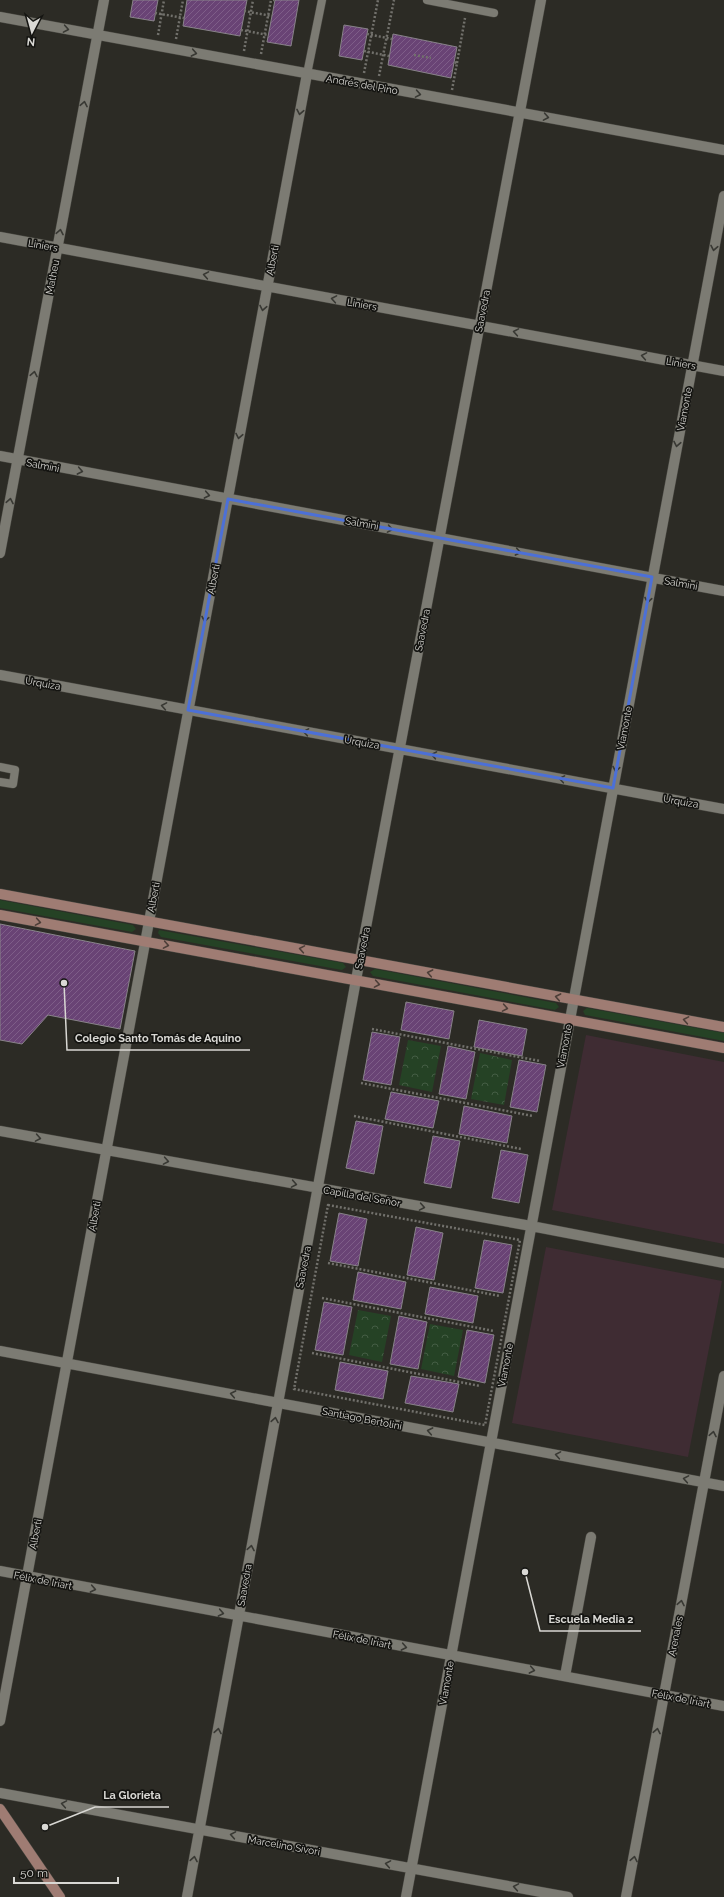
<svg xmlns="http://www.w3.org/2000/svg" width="724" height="1897" viewBox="0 0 724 1897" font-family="Raleway,sans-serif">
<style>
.education{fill:#3f2c33}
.grass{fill:#254225}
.park{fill:url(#park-crowns)}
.building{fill:url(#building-hatch);stroke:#888389}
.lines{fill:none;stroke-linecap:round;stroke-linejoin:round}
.lane-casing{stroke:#484741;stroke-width:9}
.street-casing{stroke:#484741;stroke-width:11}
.secondary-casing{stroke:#484741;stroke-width:11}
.path{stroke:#72716c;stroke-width:2.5;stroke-dasharray:2 2;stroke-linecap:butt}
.lane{stroke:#7c7b73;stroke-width:8}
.street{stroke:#7c7b73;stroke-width:10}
.secondary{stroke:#9f7c73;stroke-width:10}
.oneway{stroke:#383833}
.oneway2{stroke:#4c3e38}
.marked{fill:none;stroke:#4c70d7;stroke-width:3;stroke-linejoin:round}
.labels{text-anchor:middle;stroke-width:3.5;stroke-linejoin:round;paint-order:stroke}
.street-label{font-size:10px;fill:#d9d8d4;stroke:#141411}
.leader{fill:none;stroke:#d9d8d4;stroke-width:1.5}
.callout-dot{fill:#d9d8d4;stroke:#141411;stroke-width:1.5}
.callout-label{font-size:11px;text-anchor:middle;font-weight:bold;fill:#d9d8d4;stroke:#141411;stroke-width:3.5;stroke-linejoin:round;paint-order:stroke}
</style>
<defs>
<pattern id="park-crowns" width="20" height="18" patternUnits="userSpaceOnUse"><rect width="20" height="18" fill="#254225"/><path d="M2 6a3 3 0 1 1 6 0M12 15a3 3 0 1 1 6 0" fill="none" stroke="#445d44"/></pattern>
<pattern id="building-hatch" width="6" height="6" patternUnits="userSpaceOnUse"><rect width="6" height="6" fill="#694375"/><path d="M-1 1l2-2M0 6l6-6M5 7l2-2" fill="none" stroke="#7e5d88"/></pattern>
</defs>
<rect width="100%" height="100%" fill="#2c2b25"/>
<path class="education" d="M586,1035L724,1062V1244L552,1210Z
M546,1247L722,1281L688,1457L512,1423Z"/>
<path class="grass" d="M0,900L133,925L136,929L132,932L0,908Z
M159,930L343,963L346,967L342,970L161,937L158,933Z
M375,969L556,1003L559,1007L555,1010L373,976L370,972Z
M587,1008L724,1033V1041L585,1015L583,1011Z"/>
<path class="park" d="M408,1040L441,1046L432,1092L399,1085Z
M480,1053L512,1060L504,1105L471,1099Z
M358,1310L391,1316L382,1362L349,1355Z
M430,1324L463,1330L454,1376L421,1369Z"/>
<path class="building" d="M133,0H158L154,21L130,17Z
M187,0H247L240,36L183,26Z
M275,0H299L291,46L267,42Z
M344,25L368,29L362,60L339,56Z
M393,34L457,47L451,78L388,65Z
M0,924L135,951L120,1029L48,1015L22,1044L0,1040Z
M406,1002L454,1011L449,1039L401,1030Z
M479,1020L527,1029L522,1056L474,1047Z
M372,1032L400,1037L391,1085L363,1080Z
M448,1046L475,1052L466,1099L439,1094Z
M519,1060L546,1065L537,1112L510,1107Z
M391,1092L439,1101L433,1128L385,1119Z
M464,1106L512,1116L507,1143L459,1134Z
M356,1121L383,1126L374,1174L346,1168Z
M433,1136L460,1141L451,1188L424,1183Z
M501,1150L528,1155L519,1203L492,1198Z
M339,1213L367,1219L358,1266L330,1261Z
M416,1227L443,1233L434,1280L407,1275Z
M484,1240L512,1245L503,1293L475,1288Z
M358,1272L406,1282L401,1309L353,1300Z
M430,1287L478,1296L473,1323L425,1314Z
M324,1302L352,1307L343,1355L315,1350Z
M399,1316L427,1322L418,1369L390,1364Z
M467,1330L494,1335L485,1383L458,1377Z
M340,1362L388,1371L383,1399L335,1390Z
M411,1376L459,1384L453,1412L405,1403Z"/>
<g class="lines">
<g class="lane-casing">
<path id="lane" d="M427,0L494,13
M307,74L322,0
M0,767L15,770L13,784L0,782"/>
</g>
<g class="street-casing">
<path id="street" d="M0,17L724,150
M0,237L724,371
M0,456L724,591
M0,553L104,0
M0,675L724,809
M0,1131L531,1226L724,1263
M0,1351L724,1486
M0,1571L724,1706
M565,1676L591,1537
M0,1721L307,74
M0,1793L568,1897
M187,1897L356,980L541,0
M406,1897L724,196
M626,1897L724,1376"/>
</g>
<g class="secondary-casing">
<path id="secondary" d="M0,894L724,1027
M0,915L724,1048
M0,1809L60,1897"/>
</g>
<path class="path" d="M273,0H274
M244,11L272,16
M155,13L184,18
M241,30L268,35
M367,34L392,39
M158,35L164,0
M176,39L183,0
M244,51L253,0
M364,51L389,56
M261,54L271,0
M414,55L431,58
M457,63L465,18
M364,73L378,0
M379,76L394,0
M452,90L457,63L454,62
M372,1029L540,1061
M361,1083L533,1116
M354,1116L521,1149
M328,1205L520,1240L485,1425L294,1389Z
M328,1263L500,1296
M322,1298L494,1331
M312,1353L480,1386"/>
<use href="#lane" class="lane"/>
<use href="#street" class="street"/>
<use href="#secondary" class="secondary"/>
</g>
<defs><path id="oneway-chevron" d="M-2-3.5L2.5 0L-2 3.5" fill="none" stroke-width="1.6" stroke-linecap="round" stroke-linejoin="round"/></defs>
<g class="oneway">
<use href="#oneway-chevron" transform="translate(66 29) rotate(10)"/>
<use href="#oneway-chevron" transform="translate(194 53) rotate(11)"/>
<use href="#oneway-chevron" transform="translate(418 94) rotate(10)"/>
<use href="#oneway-chevron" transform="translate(84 104) rotate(-79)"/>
<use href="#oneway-chevron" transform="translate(300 112) rotate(101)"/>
<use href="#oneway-chevron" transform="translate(546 117) rotate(10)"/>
<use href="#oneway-chevron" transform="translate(60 232) rotate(-79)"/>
<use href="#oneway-chevron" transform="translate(714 248) rotate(101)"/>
<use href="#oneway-chevron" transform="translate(206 275) rotate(-170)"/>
<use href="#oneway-chevron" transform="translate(334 299) rotate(-170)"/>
<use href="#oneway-chevron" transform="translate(263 308) rotate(101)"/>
<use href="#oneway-chevron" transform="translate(516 332) rotate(-170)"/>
<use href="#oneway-chevron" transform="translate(644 356) rotate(-170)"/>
<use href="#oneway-chevron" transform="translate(34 374) rotate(-79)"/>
<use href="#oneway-chevron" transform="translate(239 436) rotate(101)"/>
<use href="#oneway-chevron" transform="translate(677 444) rotate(101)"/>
<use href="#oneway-chevron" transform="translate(80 471) rotate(11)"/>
<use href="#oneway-chevron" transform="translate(207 495) rotate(11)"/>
<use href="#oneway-chevron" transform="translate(10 501) rotate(-79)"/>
<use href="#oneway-chevron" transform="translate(390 529) rotate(10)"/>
<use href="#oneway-chevron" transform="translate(518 552) rotate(11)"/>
<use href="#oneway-chevron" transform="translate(648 600) rotate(101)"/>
<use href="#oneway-chevron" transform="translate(205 619) rotate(101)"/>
<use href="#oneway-chevron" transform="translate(164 706) rotate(-170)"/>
<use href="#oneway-chevron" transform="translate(306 732) rotate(-170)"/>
<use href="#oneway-chevron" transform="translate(434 755) rotate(-170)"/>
<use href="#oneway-chevron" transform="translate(616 769) rotate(101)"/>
<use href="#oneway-chevron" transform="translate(562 779) rotate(-170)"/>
<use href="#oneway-chevron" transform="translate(38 1138) rotate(10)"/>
<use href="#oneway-chevron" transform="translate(166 1161) rotate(10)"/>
<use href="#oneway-chevron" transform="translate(294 1184) rotate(10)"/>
<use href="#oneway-chevron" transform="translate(422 1207) rotate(10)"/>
<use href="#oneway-chevron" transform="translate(233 1394) rotate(-169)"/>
<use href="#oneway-chevron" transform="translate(275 1420) rotate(-80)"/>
<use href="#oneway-chevron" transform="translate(430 1431) rotate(-169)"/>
<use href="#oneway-chevron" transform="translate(713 1434) rotate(-79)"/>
<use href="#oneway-chevron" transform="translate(558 1455) rotate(-170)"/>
<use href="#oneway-chevron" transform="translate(686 1479) rotate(-170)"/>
<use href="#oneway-chevron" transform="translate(251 1548) rotate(-80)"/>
<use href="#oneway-chevron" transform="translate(93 1589) rotate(11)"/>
<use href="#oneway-chevron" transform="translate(681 1603) rotate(-79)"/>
<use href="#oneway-chevron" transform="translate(221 1613) rotate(11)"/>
<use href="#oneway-chevron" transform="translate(404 1647) rotate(11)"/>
<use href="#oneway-chevron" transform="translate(532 1670) rotate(11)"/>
<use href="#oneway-chevron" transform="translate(218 1731) rotate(-80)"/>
<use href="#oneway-chevron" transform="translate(657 1731) rotate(-79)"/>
<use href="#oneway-chevron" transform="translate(64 1804) rotate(-170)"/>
<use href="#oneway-chevron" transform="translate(233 1835) rotate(-170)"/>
<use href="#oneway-chevron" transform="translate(194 1859) rotate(-80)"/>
<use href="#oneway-chevron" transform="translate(634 1859) rotate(-79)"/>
<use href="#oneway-chevron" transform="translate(388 1864) rotate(-170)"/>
<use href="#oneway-chevron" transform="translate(516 1887) rotate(-170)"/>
</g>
<g class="oneway2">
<use href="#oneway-chevron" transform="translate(38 922) rotate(10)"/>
<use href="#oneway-chevron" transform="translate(166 945) rotate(10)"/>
<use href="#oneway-chevron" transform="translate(302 949) rotate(-170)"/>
<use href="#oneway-chevron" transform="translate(430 973) rotate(-169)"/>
<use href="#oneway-chevron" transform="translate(377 984) rotate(10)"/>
<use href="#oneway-chevron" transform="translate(558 997) rotate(-169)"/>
<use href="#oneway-chevron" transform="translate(505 1008) rotate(10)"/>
<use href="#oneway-chevron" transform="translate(686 1020) rotate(-170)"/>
</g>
<path class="marked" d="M228,499L652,577L613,788L188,710Z"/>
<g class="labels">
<g class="street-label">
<text transform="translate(362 84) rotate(10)" y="4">Andrés del Pino</text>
<text transform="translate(43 245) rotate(10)" y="4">Liniers</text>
<text transform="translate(272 260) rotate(-79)" y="4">Alberti</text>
<text transform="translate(52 277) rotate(-79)" y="4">Matheu</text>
<text transform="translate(362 304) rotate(10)" y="4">Liniers</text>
<text transform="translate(482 311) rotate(-79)" y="4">Saavedra</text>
<text transform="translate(681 363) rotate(10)" y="4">Liniers</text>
<text transform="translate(684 409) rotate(-79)" y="4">Viamonte</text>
<text transform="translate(43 465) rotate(11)" y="4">Salmini</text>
<text transform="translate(362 523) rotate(10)" y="4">Salmini</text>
<text transform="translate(213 579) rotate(-79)" y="4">Alberti</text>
<text transform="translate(681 583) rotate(10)" y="4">Salmini</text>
<text transform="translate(422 630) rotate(-79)" y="4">Saavedra</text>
<text transform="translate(43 683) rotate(10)" y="4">Urquiza</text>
<text transform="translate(624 728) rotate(-79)" y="4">Viamonte</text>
<text transform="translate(362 742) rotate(10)" y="4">Urquiza</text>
<text transform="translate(681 801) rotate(10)" y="4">Urquiza</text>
<text transform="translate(153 897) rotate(-79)" y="4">Alberti</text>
<text transform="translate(362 948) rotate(-79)" y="4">Saavedra</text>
<text transform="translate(564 1046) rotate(-79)" y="4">Viamonte</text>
<text transform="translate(362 1196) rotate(10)" y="4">Capilla del Señor</text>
<text transform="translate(94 1216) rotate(-80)" y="4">Alberti</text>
<text transform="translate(303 1267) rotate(-79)" y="4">Saavedra</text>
<text transform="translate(505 1365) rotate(-79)" y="4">Viamonte</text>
<text transform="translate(362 1418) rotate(11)" y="4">Santiago Bertolini</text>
<text transform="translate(35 1534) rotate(-79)" y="4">Alberti</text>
<text transform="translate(43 1580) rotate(11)" y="4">Félix de Iriart</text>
<text transform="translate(244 1585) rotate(-80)" y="4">Saavedra</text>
<text transform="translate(675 1636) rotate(-79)" y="4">Arenales</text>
<text transform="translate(362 1639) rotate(11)" y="4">Félix de Iriart</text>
<text transform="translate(446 1683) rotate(-80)" y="4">Viamonte</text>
<text transform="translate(681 1698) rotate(11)" y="4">Félix de Iriart</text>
<text transform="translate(284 1845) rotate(10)" y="4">Marcelino Sívori</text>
</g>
</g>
<path class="leader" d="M64 983L67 1050H250M525 1572L540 1631H641M45 1827L95 1807H169"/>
<g class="callout-dot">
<circle cx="64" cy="983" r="4"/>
<circle cx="525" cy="1572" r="4"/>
<circle cx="45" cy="1827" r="4"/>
</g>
<g class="callout-label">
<text x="158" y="1042">Colegio Santo Tomás de Aquino</text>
<text x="591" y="1623">Escuela Media 2</text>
<text x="132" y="1799">La Glorieta</text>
</g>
<g transform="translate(32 32) rotate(186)" stroke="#141411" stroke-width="3" paint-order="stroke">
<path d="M0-3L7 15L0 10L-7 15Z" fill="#d9d8d4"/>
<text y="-6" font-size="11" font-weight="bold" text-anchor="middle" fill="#d9d8d4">N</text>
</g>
<path d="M14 1877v6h104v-6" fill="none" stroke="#d9d8d4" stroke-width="2"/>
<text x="20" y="1877" font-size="12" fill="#d9d8d4" stroke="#141411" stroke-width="3" paint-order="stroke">50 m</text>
</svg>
